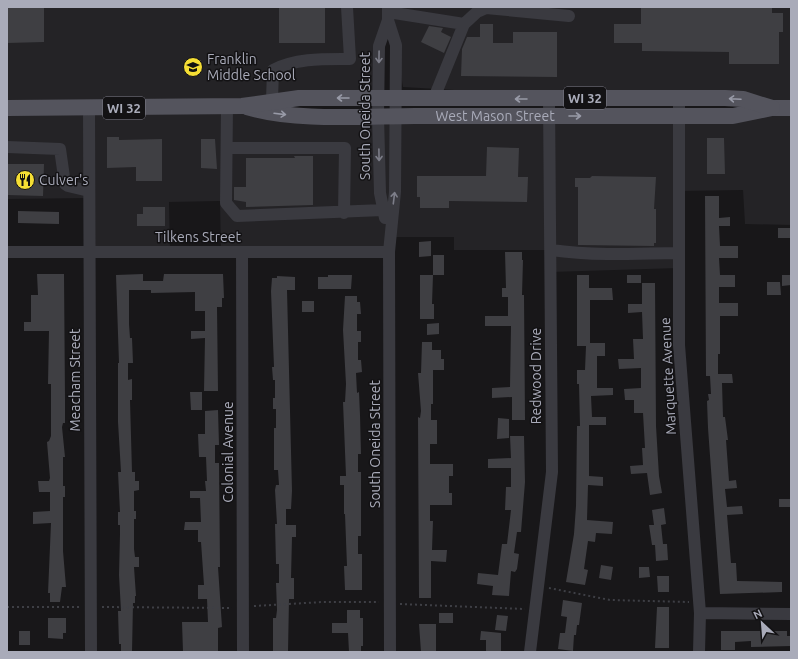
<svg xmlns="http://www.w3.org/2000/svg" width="798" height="659" viewBox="0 0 798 659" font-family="Ubuntu,sans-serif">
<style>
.built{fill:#242326;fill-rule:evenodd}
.building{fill:#3f3f43}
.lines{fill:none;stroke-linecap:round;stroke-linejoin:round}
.path{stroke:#3e3f45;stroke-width:2;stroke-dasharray:2 3;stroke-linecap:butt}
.minor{stroke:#3a3a40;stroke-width:12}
.major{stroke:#54545d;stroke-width:16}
.oneway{stroke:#7d7e89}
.oneway2{stroke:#989aa7}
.labels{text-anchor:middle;stroke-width:3;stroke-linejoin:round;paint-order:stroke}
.shield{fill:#131214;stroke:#7c7d88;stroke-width:1}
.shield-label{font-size:13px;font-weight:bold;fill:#a9abb9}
.poi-label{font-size:14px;fill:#a9abb9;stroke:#131214;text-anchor:start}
.street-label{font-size:14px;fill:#a9abb9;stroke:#131214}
</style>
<rect width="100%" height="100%" fill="#181719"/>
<path class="built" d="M7,7H791V225L745,224L743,190L679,191V268L551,272L550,250H454V237H389V252H221L220,201L169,202L170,252H90L89,198L7,199ZM388,20L396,45L403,87L768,108L268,112L299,98H379Z"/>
<path class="building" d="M7,7H44V42L7,43Z
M285,7H325V43H279V8Z
M641,7H772V13H783V32H779V64H729V52L642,51V43H614V24H641Z
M480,24H493V43H513V32H557V77L461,76L462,49L467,37H480Z
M429,26L443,28L441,32L451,37L444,53L421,42Z
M107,137H119V140L162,139V181H136V167L107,168Z
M707,138H724L725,174H707Z
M201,139H215L217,169L201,168Z
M487,147L519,148L518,177H528L527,202L449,201V208H420V197H417V176H486Z
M294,156H313V205L246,207V202L234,200V187H246V158H295Z
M7,164H44L43,196L7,195Z
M592,176L656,177L654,209H656V243H654V246L578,245V187H575V178H590Z
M705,196H719V218L730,217V226H719L720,246H738V258H719L720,275H735V287H719V303H738V316H720V354H718V374H732L733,383H722L723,417H725L728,440H726L729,481L736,480L737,488L725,489L727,507L742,506L743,514L727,515L731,563H736L737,581L782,582V592L720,594L708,428L707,401L709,400L708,394H711L710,376H706Z
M143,207H165V226H137V214H143Z
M18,211L59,212V224L18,223Z
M778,228H790V238H778Z
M431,241V256L419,257V242Z
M505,252H522V260H523L522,295H524L525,420H512V397L492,398V388L510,387L511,326H485V316H508V297H502V288H506Z
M433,255H444V275H433Z
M37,274H64L65,399V423H63L62,427L65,457H63V486H65V497H63V551L66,587H62L60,602H50V593H48L51,523L33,524V512L50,511V492H39L38,481H49L50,478L47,442L49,441L51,436V384H48L49,331H24V322H31V295H38Z
M143,274V281H163L164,274H223L224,298H222V307H217L218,391H204L205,338L191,339V331H205V311H195V292L151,293V290H129V324L130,338H132L133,363H128V380L132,379V400H130L132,472H135V481H139V490L134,491V511H136V519H134V549L135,557H139V567H134L136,596H135V603H133L132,652H121V644H119L118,611H121L119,575L120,534V525H118V512H120L118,472H121L118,422V363H119L116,275Z
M328,275H352L351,289H318V277H328Z
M420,275H433L432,304H434V319H420Z
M577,275H589V288H612L613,300H590V343H605V356H597V388H613V395L591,396L592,417H606V425H589V476L603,477V486L588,485L587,520L613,522L612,534L596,533L595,542L588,541L584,569L588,570L585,585L566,582L574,534L576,506L577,426H580L579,384H577V370H585L586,346H577Z
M627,275H641V283H627Z
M782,275H791V285L782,286Z
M277,276L295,277V290H287L292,491L291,509H286V525H296V537H292L291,578H294V599H289L288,652H273V618H276L277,610L276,583H279V564H276L275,524H277L275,490L276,485H279L278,470H274V428H276V409H273V398H275V380H273L272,367H274L271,291L272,278H277Z
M767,282H780L781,295H767Z
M642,283H655L656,426L659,476L662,493L650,495L647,473L631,474L630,466L643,465L642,448H645L643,413H634V400H625L624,389L641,388V368L619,369L618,359H634L633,339H643L642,312L628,313V304H642Z
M345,296H357V302H360L361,314H357V331H361V342H358V360H361L362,372L356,373L357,393L359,392L360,415L361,454H358V472H361V536H358V554H362V590H345L344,566H347L345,514H344V485H340V476H346L343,402H345L346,384L343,330Z
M302,301H314V312H302Z
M439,323V334L427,335V324Z
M422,342H432V350H441V359H444V370H433V404H431V420H437V444H430V464H453V476H449V493H452V505H430V521H433L432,550H447L446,562L431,561V598H419L418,417L420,418L421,411L418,373H421Z
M190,392H202V410H191Z
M218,410L219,445H215V463H219L220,567H218L222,627L218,628V652H183L182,622H208L207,599H198V585H204L201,542H198V530H184L185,522H201L200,498H190V491H206L205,481H207L206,457H199L198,434H205V411Z
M498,418L509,419V438L497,439Z
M510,436H524L525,482L521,532H517L514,553L519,554L517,569L515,572L511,571L509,596L492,595L493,586L477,584L478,573L498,575L502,544H507L511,510H505L506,487H511V468H488V459L511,458Z
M779,499H790V507H779Z
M664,508L666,524L661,525L663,544H667L668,560L656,561L655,545H652L649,525H654L652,510Z
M601,565L613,567L611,580L599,578Z
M639,567H649L650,577L639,578Z
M657,576H669V592H658Z
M563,600L582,603L579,625H577L576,635H574L573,651L558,649L560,633H565L567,617L561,616Z
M657,607H669V648H655Z
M347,610H360V618H363V646H361V652H349L348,633H332V623H347Z
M439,613H453V623H439Z
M497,615L508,616L506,631L495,630Z
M48,618H66V633H63V639L48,638Z
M419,624H436V652H421Z
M19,631H30V645H19Z
M481,631L501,633V652H486V640H480Z
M721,631H787V636H791V646L751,647V641L735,642V650H721Z"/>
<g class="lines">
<path class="path" d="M549,588L610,600L689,602
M400,604L525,609
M254,606L323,602H379
M7,607H80
M102,607L232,608"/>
<path class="minor" d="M388,12L464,24
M388,20L396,45L395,192L389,252L390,652
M434,98L464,24L477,12L486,8L569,16
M679,98V345L700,613L699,652
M272,100L273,70C296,58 324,59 350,59L347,7
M227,106L226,203L237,216L383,210
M89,108L91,652
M7,147L60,149L65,184L68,186L89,191
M228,148H345L344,213
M385,218L380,193L378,116L379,46L388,20V7
M551,250C593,256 636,254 679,253
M7,252H389
M242,252L243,652
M700,613L791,614
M530,652L552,472L549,99"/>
<g class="major">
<path id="s1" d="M247,107C296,122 364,116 415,116C521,116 627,116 733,116L772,108H791"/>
<path d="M7,108L242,106L299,98H725L743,99L772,108"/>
</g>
</g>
<defs><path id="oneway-shaft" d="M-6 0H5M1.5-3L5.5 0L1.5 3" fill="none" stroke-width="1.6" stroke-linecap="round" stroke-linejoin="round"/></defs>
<g class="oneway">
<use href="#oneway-shaft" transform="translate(379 57) rotate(91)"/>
<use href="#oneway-shaft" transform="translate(379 155) rotate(89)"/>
<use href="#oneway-shaft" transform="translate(394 198) rotate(-83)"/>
</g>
<g class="oneway2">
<use href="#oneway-shaft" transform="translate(343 98) rotate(-180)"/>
<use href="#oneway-shaft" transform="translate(521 99) rotate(-180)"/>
<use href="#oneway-shaft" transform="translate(735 99) rotate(-177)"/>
<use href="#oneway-shaft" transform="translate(280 114) rotate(7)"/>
<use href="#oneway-shaft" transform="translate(575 116)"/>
</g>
<defs>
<g id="school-disc" transform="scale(1)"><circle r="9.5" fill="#f5de34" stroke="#131214"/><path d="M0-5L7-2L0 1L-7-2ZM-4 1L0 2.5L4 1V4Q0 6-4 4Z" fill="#111"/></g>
<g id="restaurant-disc" transform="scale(1)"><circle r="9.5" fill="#f5de34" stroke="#131214"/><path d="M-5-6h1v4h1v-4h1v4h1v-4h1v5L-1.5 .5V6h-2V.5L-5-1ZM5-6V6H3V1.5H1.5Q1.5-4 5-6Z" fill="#111"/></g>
</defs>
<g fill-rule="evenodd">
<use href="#school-disc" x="193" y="67"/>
<use href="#restaurant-disc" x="25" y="180"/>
</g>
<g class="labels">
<g class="shield">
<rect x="564" y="87" width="42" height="22" rx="3"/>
<rect x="103" y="97" width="42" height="22" rx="3"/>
</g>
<g class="shield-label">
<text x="585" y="103">WI 32</text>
<text x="124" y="113">WI 32</text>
</g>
<g class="poi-label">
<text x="207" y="64">Franklin<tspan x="207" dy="16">Middle School</tspan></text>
<text x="39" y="185">Culver's</text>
</g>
<g class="street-label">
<text transform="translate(365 116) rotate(-90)" y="5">South Oneida Street</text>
<text dy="5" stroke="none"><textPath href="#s1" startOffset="249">West Mason Street</textPath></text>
<text x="198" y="242">Tilkens Street</text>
<text transform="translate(536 376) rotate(-90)" y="5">Redwood Drive</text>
<text transform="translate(668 376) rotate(-93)" y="5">Marquette Avenue</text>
<text transform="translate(75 380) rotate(-90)" y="5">Meacham Street</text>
<text transform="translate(375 444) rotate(-90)" y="5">South Oneida Street</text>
<text transform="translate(228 452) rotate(-90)" y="5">Colonial Avenue</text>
</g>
</g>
<rect width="798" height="659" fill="none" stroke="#a9abb9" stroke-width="16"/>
<g transform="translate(762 623) rotate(334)" stroke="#131214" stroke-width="3" paint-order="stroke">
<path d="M0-3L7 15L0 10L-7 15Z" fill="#a9abb9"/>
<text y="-6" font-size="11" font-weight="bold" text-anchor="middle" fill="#a9abb9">N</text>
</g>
</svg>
